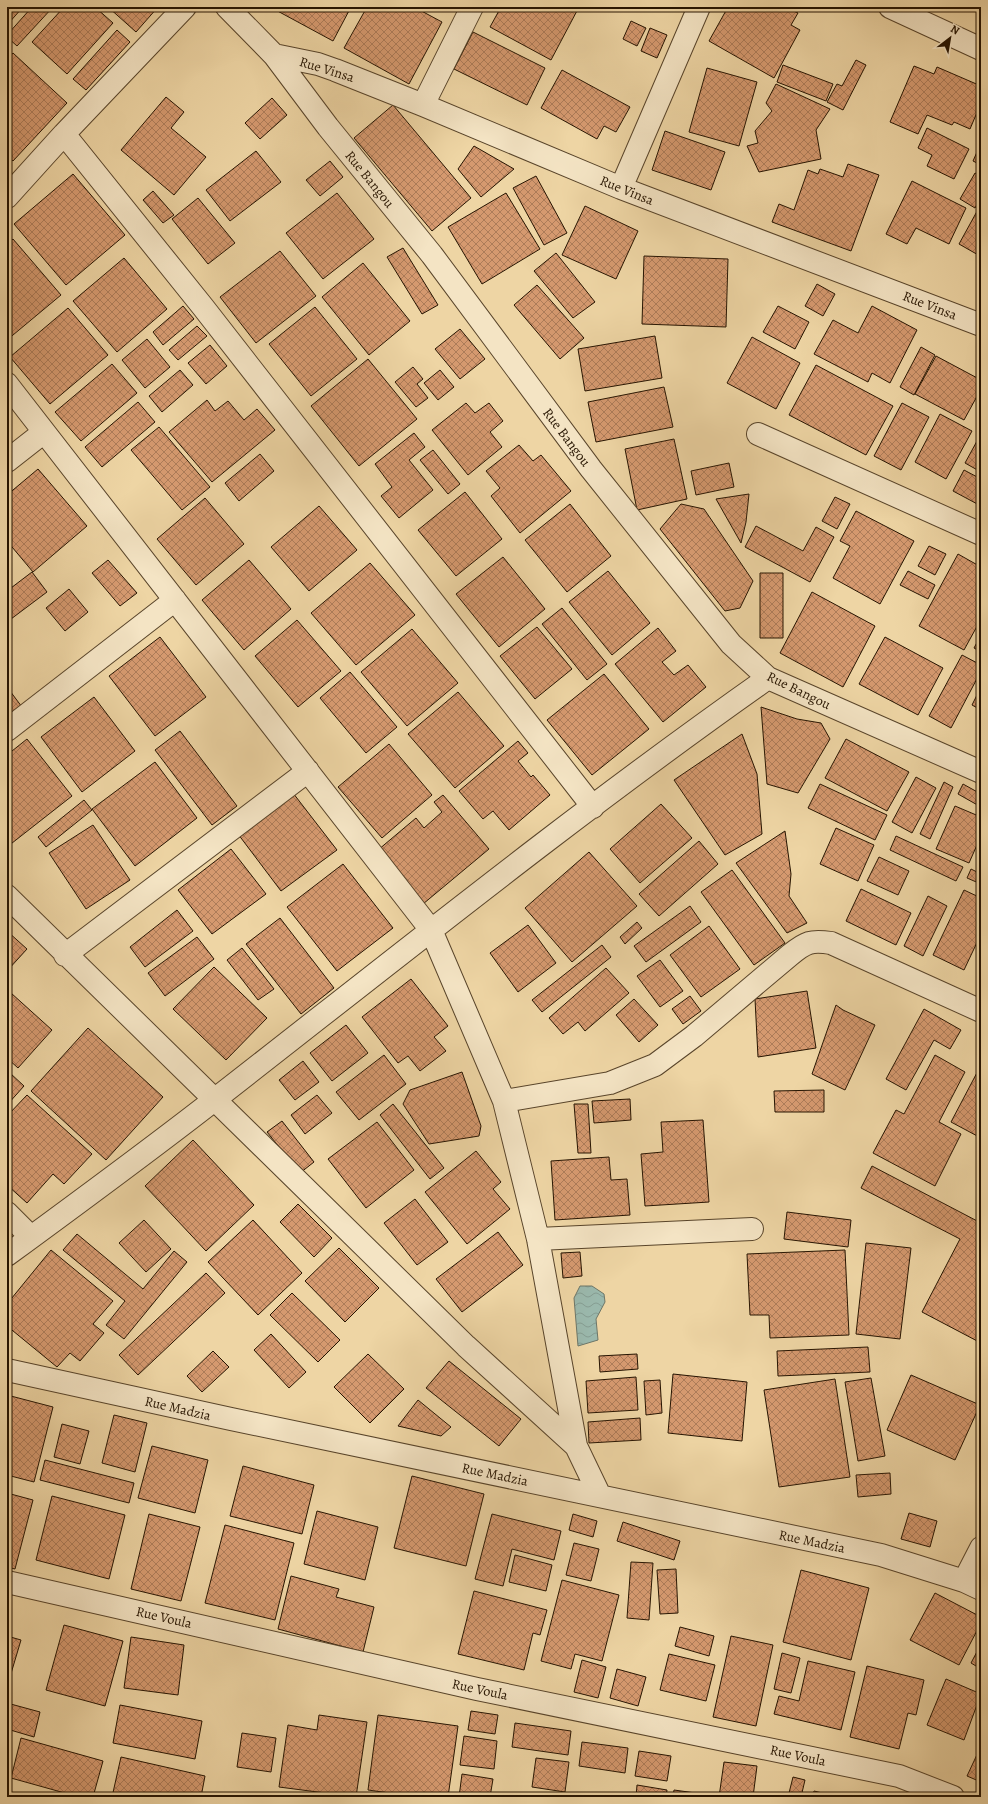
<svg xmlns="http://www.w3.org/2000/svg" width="988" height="1804" viewBox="0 0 988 1804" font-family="Alegreya,serif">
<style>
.water{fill:url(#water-waves);stroke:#6c7668}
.building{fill:url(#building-cross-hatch);stroke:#261401}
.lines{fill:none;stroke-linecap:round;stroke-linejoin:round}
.minor-casing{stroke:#58442a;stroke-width:24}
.minor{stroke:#f4e4c4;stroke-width:22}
.labels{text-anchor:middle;stroke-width:4;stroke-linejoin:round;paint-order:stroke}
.street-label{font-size:14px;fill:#261401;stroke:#f4e4c4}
</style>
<defs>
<pattern id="water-waves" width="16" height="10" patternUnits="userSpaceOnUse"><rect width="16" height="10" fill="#9ab8ac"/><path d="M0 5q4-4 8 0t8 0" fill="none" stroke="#859d92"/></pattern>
<pattern id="building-cross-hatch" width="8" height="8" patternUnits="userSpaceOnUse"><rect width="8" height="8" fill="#d5996f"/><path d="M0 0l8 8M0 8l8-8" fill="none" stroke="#ad7c59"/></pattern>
</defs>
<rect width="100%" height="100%" fill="#eed5a4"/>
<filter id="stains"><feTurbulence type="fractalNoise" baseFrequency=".005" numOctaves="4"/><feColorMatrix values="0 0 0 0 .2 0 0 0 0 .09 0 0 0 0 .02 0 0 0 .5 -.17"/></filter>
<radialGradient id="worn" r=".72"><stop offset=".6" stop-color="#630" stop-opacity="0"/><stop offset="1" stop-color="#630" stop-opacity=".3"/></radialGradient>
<path class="water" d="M580,1286H592L604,1294L605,1302L596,1319L598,1340L578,1346L574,1298Z"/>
<path class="building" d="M7,7H23L7,25Z
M32,7H53L17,46L7,37V35Z
M64,7H95L113,23L67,74L32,42Z
M108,7H158L136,32Z
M273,7H351L333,41L272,8Z
M367,7H414L442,22L409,84L344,48Z
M501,7H537L540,9L541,7H579L551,60L490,27Z
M728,7H786L798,13L791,25L800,30L774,78L709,41Z
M631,21L646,28L637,46L623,39Z
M650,28L667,35L657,58L641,51Z
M117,30L130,42L86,90L73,79Z
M473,32L545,68L527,105L454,69Z
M13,53L67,103L13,161L7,156V60Z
M856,60L866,65L843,110L827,102L837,84L842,86Z
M783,65L833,84L826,101L777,82Z
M914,66L934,74L937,67L981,86V103L970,129L954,122L952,125L927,115L918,134L890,122Z
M707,68L757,82L739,146L689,132Z
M562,70L630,107L616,132L604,126L597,139L541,108Z
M776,84L830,109L816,130L821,159L759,172L747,146L758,143L755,131L772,111L766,103Z
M166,97L184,112L171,128L206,157L174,195L121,150Z
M272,98L287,115L260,139L245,123Z
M393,105L471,198L432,231L354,138Z
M927,128L969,149L954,179L927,166L932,155L918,148Z
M665,131L725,152L711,190L652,170Z
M981,143V165L973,161Z
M474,146L514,169L481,197L458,169Z
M256,151L281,182L230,221L206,190Z
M330,161L343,177L320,196L306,180Z
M848,164L879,175L851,251L772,222L779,204L794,210L808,170L818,174L820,169L843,177Z
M975,173L981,176V197L975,208L960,199Z
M73,174L125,235L66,285L14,224Z
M536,176L567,233L544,245L513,188Z
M912,181L966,208L949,244L916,228L907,244L886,234Z
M153,191L174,215L163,223L143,200Z
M337,193L374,239L323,279L286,233Z
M506,193L540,249L482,284L448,227Z
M198,198L235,243L208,264L172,219Z
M981,204V254L980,256L959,244Z
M585,206L638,231L616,279L562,255Z
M13,239L61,295L7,340V244Z
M403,248L438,305L422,314L387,257Z
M280,251L316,296L256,343L220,297Z
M556,253L595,302L573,318L534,271Z
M644,256L728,259L726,327L642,324Z
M124,258L167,309L117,352L73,301Z
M363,263L410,321L369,355L322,297Z
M817,284L835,294L823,316L805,306Z
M537,285L584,338L560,359L514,305Z
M183,306L194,319L163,345L153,332Z
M778,306L809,322L795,349L763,332Z
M872,306L917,330L890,383L872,373L868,382L814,354L833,320L858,333Z
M315,307L357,359L311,396L269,344Z
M68,308L108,355L50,404L10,357Z
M197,326L207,336L178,360L169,350Z
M460,329L485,359L460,379L435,349Z
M655,336L662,378L585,391L578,349Z
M752,337L800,363L776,409L727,383Z
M147,339L170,367L145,388L122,360Z
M210,345L227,366L206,384L188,363Z
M921,347L935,355L914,395L900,387Z
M936,356L981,380V389L964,420L915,394Z
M368,359L417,419L359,466L311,406Z
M112,364L137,393L81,441L55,412Z
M816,365L893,406L866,455L789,415Z
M413,367L423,379L417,384L428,398L416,407L395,382Z
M180,370L193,385L162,412L149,396Z
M440,370L454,387L438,400L424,383Z
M664,387L673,427L596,442L588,402Z
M207,400L215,411L228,401L244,420L257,409L275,430L212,482L169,432Z
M138,402L155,422L102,467L85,447Z
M466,403L475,413L489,403L503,421L490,432L502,447L468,475L432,430Z
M902,403L929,417L901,470L874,456Z
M940,414L972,431L946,479L915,462Z
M159,427L210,487L182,510L131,450Z
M414,433L425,447L409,460L433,490L399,518L381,496L392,487L375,464Z
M674,439L687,499L637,510L625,449Z
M977,441L981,443V472L965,463Z
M519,445L533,461L541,455L571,491L520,533L491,496L500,488L486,471Z
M433,450L460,484L448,494L420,460Z
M260,454L274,471L239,501L225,483Z
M729,463L734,487L696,495L691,471Z
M38,469L87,526L33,572L7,541V495Z
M964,470L981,479V506L953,491Z
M465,492L502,539L456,576L418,530Z
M749,494L746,522L741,543L716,499Z
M835,497L850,504L837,529L822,521Z
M205,498L244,544L196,585L157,539Z
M570,504L611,556L567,592L525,540Z
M681,504L704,509L753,581L740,608L725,611L660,529Z
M319,506L357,550L309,591L271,547Z
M856,511L914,541L880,604L833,578L850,546L840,541Z
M756,526L803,551L816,527L834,537L810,582L745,547Z
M929,546L946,554L935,575L918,566Z
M958,554L981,567V619L964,650L919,626Z
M503,557L545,609L499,647L456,594Z
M108,560L137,593L120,606L92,573Z
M249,560L291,609L244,650L202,600Z
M370,563L415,615L356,665L311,613Z
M608,571L650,623L612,655L569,602Z
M908,571L935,585L928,599L900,585Z
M32,572L47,592L7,622V591Z
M760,573H783V638H760Z
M69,589L88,612L65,631L46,608Z
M812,592L875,626L843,687L780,653Z
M562,608L607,664L587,680L542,624Z
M297,620L341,671L298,707L255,656Z
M537,627L572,669L535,699L500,656Z
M658,628L676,651L662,662L674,675L688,665L706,687L663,722L615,664Z
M412,629L458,683L407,726L361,672Z
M981,635V652L974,648Z
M160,637L206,697L155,736L109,676Z
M885,637L943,668L918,715L859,684Z
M962,655L981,665V671L951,728L929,716Z
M350,672L397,727L366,753L320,698Z
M604,674L649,729L592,775L547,720Z
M7,687L22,707L7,718Z
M981,687V710L972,705Z
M458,692L504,746L455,788L408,734Z
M94,697L135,751L82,792L41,737Z
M761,707L797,719L821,723L830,739L798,793L767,784Z
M180,731L237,806L212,825L155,750Z
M742,734L757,774L762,834L725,855L674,780Z
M27,739L72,796L7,847V755Z
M846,739L909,772L887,811L825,778Z
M518,741L528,753L518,761L531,777L533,775L550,795L509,830L493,811L483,819L459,791Z
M389,744L432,795L382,838L338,787Z
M155,762L197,818L135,866L92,809Z
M916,777L936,788L912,833L892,822Z
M944,782L953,787L930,839L920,834Z
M820,784L887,815L875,840L808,808Z
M963,784L981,794V807L958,794Z
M293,793L337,850L281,891L238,834Z
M443,795L489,849L423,904L378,850L416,818L424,828L442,812L434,802Z
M84,800L92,810L46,847L38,837Z
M661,804L692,838L640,883L610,849Z
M955,806L981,817V836L969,863L936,849Z
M93,825L130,880L86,909L49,853Z
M836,828L874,845L858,881L820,864Z
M785,831L791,874L789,896L807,923L787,933L736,863Z
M896,836L963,867L956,881L890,850Z
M699,841L718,864L659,916L639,894Z
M231,849L266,894L212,934L178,890Z
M589,852L637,906L572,962L525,908Z
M879,857L909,871L898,895L867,881Z
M343,864L393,928L337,971L287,907Z
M971,869L981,874V884L967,878Z
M732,870L785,943L754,965L701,892Z
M861,889L911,913L896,945L846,921Z
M964,890L981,898V934L964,970L933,955Z
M928,896L947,906L923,956L904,946Z
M690,906L701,922L646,962L634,946Z
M177,910L193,931L145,967L130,947Z
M280,918L334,988L301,1014L246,944Z
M637,922L642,928L625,944L620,937Z
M528,925L556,963L518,992L490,953Z
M709,926L740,969L701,997L670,955Z
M7,931L27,949L7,971Z
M197,937L214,959L165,996L148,973Z
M602,945L611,957L542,1012L532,1000Z
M242,948L274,989L258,1000L227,960Z
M660,960L683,991L660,1007L637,976Z
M214,967L267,1018L226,1060L173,1009Z
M606,968L629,993L585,1031L578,1022L563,1034L549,1018Z
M411,979L448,1026L434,1037L446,1051L420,1071L408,1056L398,1063L362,1017Z
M807,991L816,1048L758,1057L755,999Z
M11,993L52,1030L18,1068L7,1058V998Z
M690,996L701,1011L683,1024L672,1009Z
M634,999L658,1025L639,1042L616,1015Z
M836,1005L843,1010L875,1025L845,1090L812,1074Z
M924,1009L961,1030L950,1049L934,1040L906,1090L886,1079Z
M346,1025L368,1053L332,1081L310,1053Z
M88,1028L163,1097L106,1160L31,1091Z
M384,1055L406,1084L359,1120L336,1092Z
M935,1055L965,1072L939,1122L961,1134L935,1186L873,1153L896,1110L904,1114Z
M303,1061L319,1082L295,1100L279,1080Z
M981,1065V1138L951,1122Z
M462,1072L481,1126L479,1136L429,1144L403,1104L410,1090Z
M10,1073L24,1086L7,1105V1076Z
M824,1090V1112H775L774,1091Z
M27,1095L92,1154L64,1184L53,1174L27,1203L7,1185V1116Z
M317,1095L332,1113L305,1134L291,1115Z
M630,1099L631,1120L594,1123L592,1101Z
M393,1104L444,1168L430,1179L380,1115Z
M574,1104H588L591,1153H578Z
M703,1120L709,1202L645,1206L641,1154L663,1152L661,1122Z
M282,1121L314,1162L300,1173L267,1132Z
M377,1122L414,1170L366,1208L328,1159Z
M193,1140L254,1205L206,1251L145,1186Z
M476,1151L501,1182L493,1189L510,1209L467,1244L425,1192Z
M609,1157L611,1180L627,1179L630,1215L555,1220L551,1161Z
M872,1166L981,1223V1343L922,1312L960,1239L861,1188Z
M415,1199L448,1242L417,1265L384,1223Z
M298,1204L332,1238L314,1257L280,1222Z
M787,1212L851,1220L848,1247L784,1239Z
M144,1220L171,1249L146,1272L119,1243Z
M253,1220L302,1273L258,1315L208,1262Z
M498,1232L523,1265L462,1312L436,1279Z
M77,1234L143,1289L174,1251L187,1262L124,1339L106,1325L125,1301L63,1250Z
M866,1243L911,1248L900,1339L856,1334Z
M339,1248L379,1288L345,1322L305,1281Z
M51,1250L113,1301L93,1324L104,1333L80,1361L70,1353L57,1367L7,1326V1304Z
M845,1250L849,1335L770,1338L769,1315H750L747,1254Z
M580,1252L582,1276L563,1278L561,1253Z
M206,1273L225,1293L138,1375L119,1355Z
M292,1293L340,1340L318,1362L270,1315Z
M271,1334L306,1372L289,1388L254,1350Z
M868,1347L870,1372L778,1376L777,1351Z
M213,1351L229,1367L202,1392L187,1376Z
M368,1354L404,1389L370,1423L334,1387Z
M637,1354L638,1369L600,1372L599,1356Z
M449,1361L521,1419L499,1446L426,1388Z
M673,1374L747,1382L742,1441L668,1433Z
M911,1375L980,1405L955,1460L887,1430Z
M636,1377L638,1410L588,1413L586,1381Z
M871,1378L885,1456L858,1461L845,1382Z
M835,1379L850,1477L779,1487L764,1390Z
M660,1380L662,1413L646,1415L644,1381Z
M7,1395L53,1407L34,1482L7,1475Z
M418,1400L451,1427L441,1436L398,1426Z
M114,1415L147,1423L135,1472L102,1463Z
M640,1418L641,1440L589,1443L588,1422Z
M62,1424L89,1431L80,1464L54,1457Z
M152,1446L208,1460L195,1513L138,1498Z
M45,1460L134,1483L129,1503L40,1480Z
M243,1466L314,1485L302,1534L230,1516Z
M890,1473L891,1494L858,1497L856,1475Z
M412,1476L484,1494L466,1566L394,1548Z
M7,1493L33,1500L15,1569L7,1567Z
M52,1496L125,1515L109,1579L36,1560Z
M317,1511L378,1527L365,1580L304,1564Z
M909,1513L937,1521L930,1547L901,1539Z
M149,1514L200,1527L181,1601L131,1589Z
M492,1514L561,1531L554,1560L512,1549L503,1586L475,1579Z
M573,1514L597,1521L593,1537L569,1530Z
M623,1522L680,1541L674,1560L617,1541Z
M225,1525L294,1543L275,1620L205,1603Z
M574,1543L599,1549L591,1581L566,1575Z
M515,1555L552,1565L546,1591L509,1582Z
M631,1562L653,1563L649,1620L627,1618Z
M676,1569L678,1613L660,1614L657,1570Z
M801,1570L869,1588L851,1660L783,1642Z
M291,1576L339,1589L336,1597L374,1607L363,1652L278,1629Z
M562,1580L619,1595L602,1661L575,1654L571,1669L541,1661Z
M474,1591L547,1610L540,1635L533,1633L524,1670L458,1654Z
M935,1593L981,1617V1623L959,1665L910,1640Z
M64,1625L123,1641L105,1706L46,1690Z
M680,1627L714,1636L709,1656L675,1646Z
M7,1636L21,1640L7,1687Z
M731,1636L773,1645L756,1726L713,1717Z
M131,1637L184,1645L178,1695L124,1688Z
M981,1644V1669L971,1663Z
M782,1653L800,1658L791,1693L774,1689Z
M669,1654L715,1665L706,1701L660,1690Z
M582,1660L606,1667L598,1698L574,1692Z
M808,1661L855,1672L841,1730L774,1714L779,1696L799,1701Z
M867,1666L924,1680L916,1715L908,1713L899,1749L850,1737Z
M617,1669L646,1677L638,1706L610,1698Z
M946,1679L981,1694L964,1740L927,1725Z
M7,1703L40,1712L34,1737L7,1729Z
M120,1705L202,1721L195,1759L113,1743Z
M471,1711L498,1715L495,1734L468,1730Z
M319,1715L367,1722L356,1797L279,1787L288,1725L317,1730Z
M378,1715L458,1726L448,1797H418L368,1790Z
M515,1723L571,1731L568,1755L512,1747Z
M242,1733L276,1738L271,1772L237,1767Z
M464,1736L497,1741L494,1769L460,1765Z
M21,1738L103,1761L93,1797H79L11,1778Z
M582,1742L628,1748L625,1773L579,1766Z
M981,1746V1782L967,1776Z
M639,1751L671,1756L667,1781L635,1776Z
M121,1757L205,1776L201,1797H112Z
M536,1758L569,1762L565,1792L532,1787Z
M724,1762L757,1766L753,1797H719Z
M462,1774L493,1779L490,1797H459Z
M793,1777L805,1780L801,1797H788Z
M637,1785L667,1790L666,1797H636Z
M674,1790L710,1795V1797H673Z
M814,1791L839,1797H812Z"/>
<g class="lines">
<g class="minor-casing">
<path id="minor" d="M227,7L274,55L328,127L432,255L591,469L731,644L768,678L981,772
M890,7L981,49
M274,55L318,64L335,70L423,105L621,188L981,325
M423,105L472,7
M64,134L203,307L593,807
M621,188L699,7
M7,197L64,134L185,7
M7,384L431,930L504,1101L538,1239L576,1446L600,1496
M758,434L981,534
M7,461L44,432
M7,730L175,600
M7,896L466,1346L576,1446
M65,955L308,771
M504,1101L610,1083L655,1065L694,1036L790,955C806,942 811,940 831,943L981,1011
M7,1213L31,1237
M538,1239L752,1229
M7,1255C78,1203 149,1151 218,1097C400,955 579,811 768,678
M7,1370L231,1419L881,1555L964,1581L981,1589
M964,1581L981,1548
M7,1582L477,1689L899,1776L953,1797"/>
</g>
<use href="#minor" class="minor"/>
</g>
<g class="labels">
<g class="street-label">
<text transform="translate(327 69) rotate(17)" y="5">Rue Vinsa</text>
<text transform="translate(370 179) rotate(51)" y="5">Rue Bangou</text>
<text transform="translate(627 190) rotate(22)" y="5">Rue Vinsa</text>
<text transform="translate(930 305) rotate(21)" y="5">Rue Vinsa</text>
<text transform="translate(567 437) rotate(53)" y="5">Rue Bangou</text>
<text transform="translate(799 690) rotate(26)" y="5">Rue Bangou</text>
<text transform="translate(178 1408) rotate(13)" y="5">Rue Madzia</text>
<text transform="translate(495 1474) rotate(12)" y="5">Rue Madzia</text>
<text transform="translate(812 1541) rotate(12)" y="5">Rue Madzia</text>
<text transform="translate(164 1617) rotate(13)" y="5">Rue Voula</text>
<text transform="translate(480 1689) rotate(12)" y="5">Rue Voula</text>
<text transform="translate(798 1755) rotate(12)" y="5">Rue Voula</text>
</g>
</g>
<rect width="988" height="1804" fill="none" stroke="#eed5a4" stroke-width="24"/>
<rect x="8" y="8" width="972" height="1788" fill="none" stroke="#261401" stroke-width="2"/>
<rect x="12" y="12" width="964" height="1780" fill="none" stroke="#261401"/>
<g transform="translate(950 38) rotate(31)" stroke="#f4e4c4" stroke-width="3" paint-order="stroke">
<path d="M0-3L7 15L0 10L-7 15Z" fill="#261401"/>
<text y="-6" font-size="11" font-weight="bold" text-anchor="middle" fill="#261401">N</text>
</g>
<rect width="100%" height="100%" filter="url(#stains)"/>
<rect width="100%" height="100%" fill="url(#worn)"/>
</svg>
